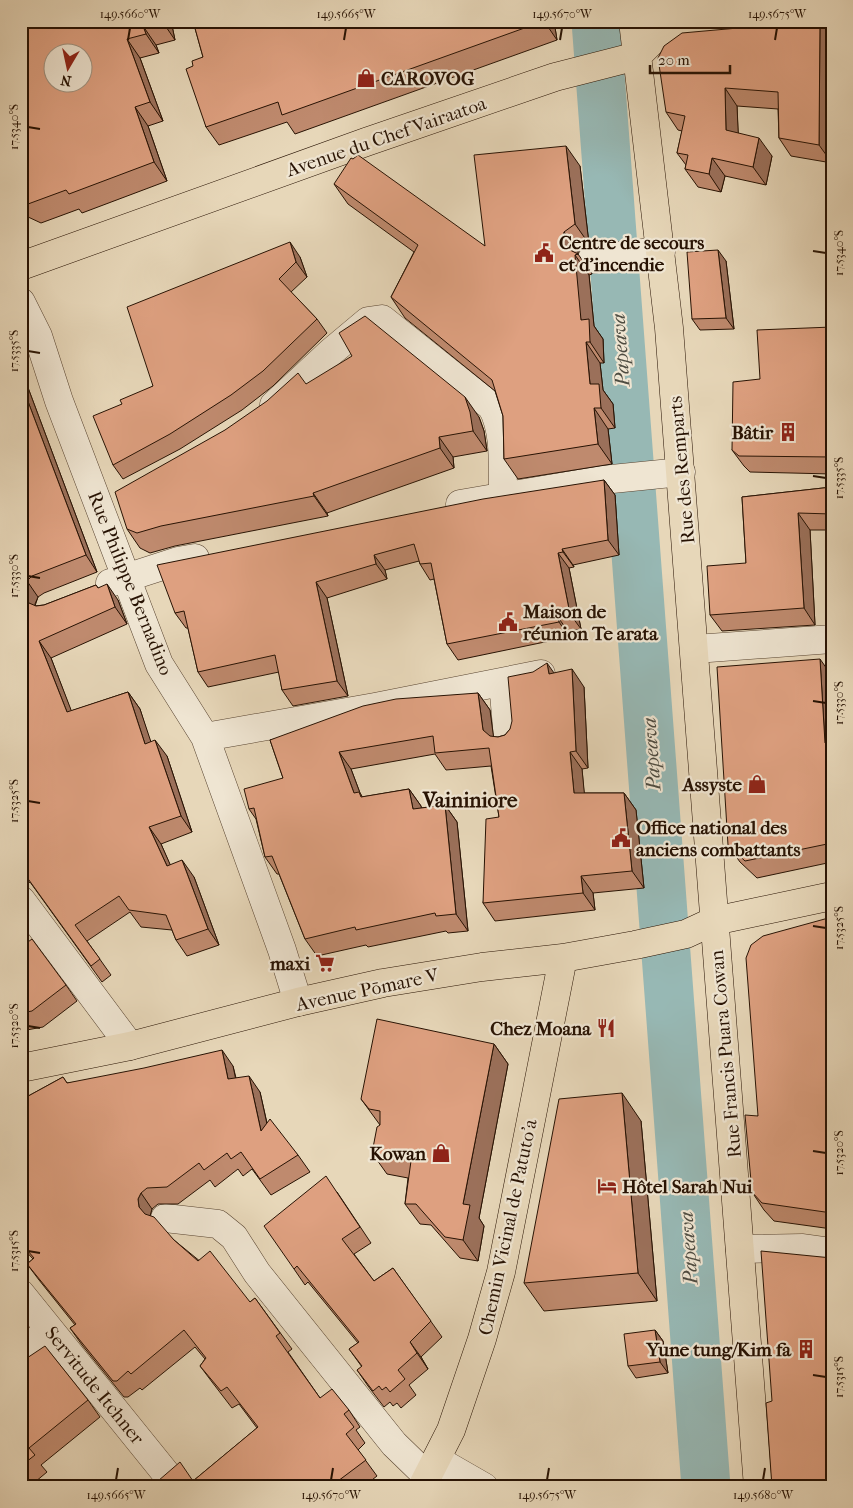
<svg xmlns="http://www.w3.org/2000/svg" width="853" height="1508" viewBox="0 0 853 1508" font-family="'IM FELL French Canon',serif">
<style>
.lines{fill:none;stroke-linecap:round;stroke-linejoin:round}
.river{stroke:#97b8b4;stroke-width:49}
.minor-casing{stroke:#574330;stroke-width:29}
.major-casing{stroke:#271203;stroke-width:29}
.minor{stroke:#efe5d2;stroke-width:28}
.major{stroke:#e7d7b9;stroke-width:28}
.wall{fill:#bf8a6e;stroke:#271203}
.shaded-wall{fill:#9b705a;stroke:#271203}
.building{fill:#dea080;stroke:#271203;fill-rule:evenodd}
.ticks{fill:none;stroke:#271203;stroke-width:2}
.labels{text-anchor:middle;stroke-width:4.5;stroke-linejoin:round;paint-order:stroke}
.poi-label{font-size:19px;font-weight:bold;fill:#271203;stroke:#efe5d2;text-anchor:end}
.street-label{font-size:19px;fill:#271203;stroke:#efe5d2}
.water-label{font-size:20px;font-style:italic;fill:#4e4c41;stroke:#efe5d2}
.quarter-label{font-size:21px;font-weight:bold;fill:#271203;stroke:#efe5d2}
.neatline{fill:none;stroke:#271203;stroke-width:2}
.ticks-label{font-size:12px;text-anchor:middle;fill:#271203}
</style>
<rect width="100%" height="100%" fill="#e7d7b9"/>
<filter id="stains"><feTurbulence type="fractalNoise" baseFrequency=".004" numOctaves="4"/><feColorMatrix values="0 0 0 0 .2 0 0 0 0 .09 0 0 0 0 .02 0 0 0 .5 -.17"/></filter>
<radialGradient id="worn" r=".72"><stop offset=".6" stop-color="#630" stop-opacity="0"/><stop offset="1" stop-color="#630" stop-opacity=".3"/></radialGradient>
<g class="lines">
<path class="river" d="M596,21L706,1487"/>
<g class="minor-casing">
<path id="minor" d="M592,259L661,251
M21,302L38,336L59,401L159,664L205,737L282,950L298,1002
M274,405L331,352L368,321L382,319L492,407C506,433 502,467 503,496
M460,504L602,480L681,472
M110,583L178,561L195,558
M695,649L832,639
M503,682L508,739
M205,737L375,707L541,674
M21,900L130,1046
M165,1218L218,1224L234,1237L257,1273L394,1444L427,1476
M740,1249L803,1248L832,1252
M21,1294L168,1476
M21,1352L50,1330
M437,1460L484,1487"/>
</g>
<g class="major-casing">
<path id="major" d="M633,21L669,328L758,1487
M21,266L366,142L555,77L637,56L655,38L673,27L750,21
M21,1068L130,1046L298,1002L383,983L482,967L563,958L635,945L686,934L714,921L832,896
M422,1487L451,1430L482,1339L501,1272L563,958"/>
</g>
<use href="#minor" class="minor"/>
<use href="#major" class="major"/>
</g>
<path class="wall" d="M21,21H171L175,40L156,45L159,53L140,58L163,121L148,126L167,181L82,213L79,209L41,223L26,216L21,209Z
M193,21H554L557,40L295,134L287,122L219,145L206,127L193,66L203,57Z
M772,21H821L832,36V163L791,156L779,138L778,109L737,106L738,133L772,156L766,185L725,176L721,192L698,187L685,169L686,165L677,153L682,131L678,130L666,112L772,25Z
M580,166L589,244L578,252V254L592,274L589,275L594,326L603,339L604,363H600L603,390L613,404L615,428L608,429L612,464L518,479L504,459L503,416L495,391L405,318L391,297L414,252L348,204L334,184L485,246Z
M300,257L307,277L291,292L317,319L327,333L273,386L242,410L180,449L123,479L113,465L122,404L153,386Z
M726,261L734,329L700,330L692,319Z
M832,327V474L750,472L744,466L732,450L760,379Z
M21,369L97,572L44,593L38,597L35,606L44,605L96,585L98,588L118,600L127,624L51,658L71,711L128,692L140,709L150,742L167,756L192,832L161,844L170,865L194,877L219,945L187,956L176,940L172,930L141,927L130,912L87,941L111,975L102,982L30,882L26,885H21Z
M306,384L479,417L484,431L487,451L453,457L454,468L327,513L328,516L175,546L150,553L140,548L127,529Z
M604,480L615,495L619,555L573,565L574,567L569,568L581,629L568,631L569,637L458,660L447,644L434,579L430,580L420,564L419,561L385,570L387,579L327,598L348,696L293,706L282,690L279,672L208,687L198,672L188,628H186L175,613Z
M832,487V530H810L815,625L722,631L710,615L746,563L742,497Z
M554,673L584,687L588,768L582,769L584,793H624L636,810L644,888L593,893L595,910L495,921L483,903L499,817L491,766L446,770L435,754L351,769L360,793L362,797L409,789L421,806V808L445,805L457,822L468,931L448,933L446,931L368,947L366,945L317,956L305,939L279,874H277L265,857L256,819L249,809L283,778L270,740L478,693L490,710L493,737H498L505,735L510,729Z
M832,676V862L757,878L740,862L728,845Z
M832,917V1229L774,1221L764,1210L752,1192L758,1116Z
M21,947L66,985L77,1001L43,1027L21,1031Z
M494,1044L508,1064L479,1218L484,1226L478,1261L460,1258L431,1225L420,1224L405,1204L408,1178L387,1174L372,1153L380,1125L361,1099Z
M233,1066L236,1078L260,1092L267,1123L298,1155L310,1172L271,1195L252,1169L243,1176L238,1169L215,1187L210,1180L178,1204H158L152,1209L150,1216L174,1240L250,1302L255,1298L292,1349L288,1352L320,1398L349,1410L360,1427L356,1430L365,1443L358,1450L377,1476L363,1487H151L193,1481L257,1428L239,1404L232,1408L212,1382L200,1366L205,1359L195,1347L142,1390L140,1388L128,1397H124L82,1345L70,1328L75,1325L39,1280L27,1264L33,1259L21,1246V1100L63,1077L67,1083Z
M641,1121L657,1301L544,1311L524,1283Z
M337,1192L371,1243L354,1254L374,1281L393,1268L442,1337L421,1357L428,1369L409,1385L416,1395L401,1408L397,1403L393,1406L390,1402L384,1407L368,1386L357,1370L362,1367L349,1349L358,1343L308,1282L305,1285L294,1269Z
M655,1330L663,1341L668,1373L636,1378L628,1366Z
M21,1362L88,1400L100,1417L41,1465L47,1472L29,1487H21Z"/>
<path class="shaded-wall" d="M162,21H171L175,40Z
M544,21H554L557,40Z
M820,21H821L832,36V163L819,145Z
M143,26L156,45L159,53L146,34Z
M127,39L140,58L163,121L150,102Z
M725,88L737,106L739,149L726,130Z
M135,107L148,126L167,181L154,162Z
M759,138L772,156L766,185L753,167Z
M566,146L580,166L589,244L575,224Z
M712,158L725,176L721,192L709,174Z
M564,232L578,252V254L575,255L589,275L594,326L603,339L604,363L590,342L581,320L566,248L562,240Z
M290,242L300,257L307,277L296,262Z
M718,250L726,261L734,329L726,318Z
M586,342L600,363L603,390L613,404L615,428L601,408L590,384Z
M21,369L97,572L86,555L21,383Z
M465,397L479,417L484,431L487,451L473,431Z
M594,408L608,429L612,464L598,444Z
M439,437L453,457L454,468L440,448Z
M604,480L615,495L619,555L608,540Z
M313,493L327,513L328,516L314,496Z
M798,513L810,530L815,625L804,608Z
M562,549L573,565L574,567L563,552Z
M558,553L569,568L581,629L570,614Z
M374,555L385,570L387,579L376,564Z
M27,581L38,597L35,604L36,613L24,597L23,588Z
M316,582L327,598L348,696L337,681Z
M107,584L118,600L127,624L115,607Z
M557,616L568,631L569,637L559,622Z
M39,641L51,658L78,728L67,712Z
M820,659L832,676V752L825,743Z
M547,663L559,680L549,674Z
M572,669L584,687L588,768L576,751Z
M128,692L140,709L157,760L145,744Z
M478,693L490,710L495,748L483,730Z
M155,740L167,756L192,832L181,816Z
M339,752L351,769L360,793L370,809L354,793Z
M570,752L582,769L586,810L574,793Z
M409,789L421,806L424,826L413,809Z
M624,793L636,810L644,888L632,871Z
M445,805L457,822L468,931L456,914Z
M149,827L161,844L178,882L167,866Z
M182,860L194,877L219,945L208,929Z
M581,876L593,893L595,910L583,893Z
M494,1044L508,1064L479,1218L484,1226L478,1261L463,1240V1204Z
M222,1050L233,1066L239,1095L228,1079Z
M249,1076L260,1092L272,1147L261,1131Z
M622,1093L641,1121L657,1301L638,1273Z
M141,1193L152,1209L150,1216L151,1224L139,1207L138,1199Z
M655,1330L663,1341L668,1373L660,1362Z
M410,1342L421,1357L428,1369L417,1353Z"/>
<path class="building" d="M21,21H162L143,26L146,34L127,39L150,102L135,107L154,162L69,194L66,190L28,204L21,201ZM52,52H82V82H52Z
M193,21H544L282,115L278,102L206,127L186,69L193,66L192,61L203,57Z
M772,21H820L819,145L779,138L778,92L725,88L726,130L759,138L753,167L712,158L709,174L685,169L688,155L677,153L685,116L666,112L658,58L664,46L682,33L772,25Z
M566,146L575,224L564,232L562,240L566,248L578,254L575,255L581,320L589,319L590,342H586L590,384H599L601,408H594L598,444L504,459L503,416L492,380L391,297L418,245L334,184L351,158L353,159L358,155L485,246L474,155Z
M290,242L296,262L279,279L317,319L263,371L231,395L170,434L113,465L93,416L122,404L120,400L153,386L127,307Z
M718,250L726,318L692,319L687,252Z
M365,316L465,397L470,412L473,431L439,437L440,448L313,493L314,496L161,526L137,533L127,529L115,492L225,430L267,401L298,373L306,384L352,356L339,333Z
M832,327V457L739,456L732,450L733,382L760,379L757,330Z
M21,383L86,555L32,576L27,581L23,588L24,597L29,603L36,606L44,605L96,585L98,588L107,584L115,607L39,641L67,712L128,692L145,744L155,740L181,816L149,827L167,866L182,860L208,929L176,940L166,915L129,910L119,896L75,925L100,959L91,966L21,869Z
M604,480L608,540L562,549L563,552L558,553L570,614L557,616L559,622L447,644L431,563L420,564L414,544L374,555L376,564L316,582L337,681L282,690L275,655L198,672L184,611L175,613L157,565L483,499Z
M832,487V514L798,513L804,608L710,615L707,566L746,563L742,497Z
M820,659L825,743L832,742V843L745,861L728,845L717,667Z
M547,663L549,674L572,669L576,751L570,752L574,793H624L632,871L581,876L583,893L483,903L486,819L499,817L489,748L435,753L433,736L339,752L354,793L359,792L361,797L409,789L413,809L445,805L456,914L436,916L435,913L356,930L355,927L305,939L272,856L265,857L254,808L249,809L244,789L283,778L270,740L363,706L396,699L478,693L483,730L490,736L498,737L505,735L510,729L512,721L508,677L533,672Z
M832,917V1213L762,1203L752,1192L745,1115L758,1116L746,958L751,945L763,936Z
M32,939L66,985L32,1011L21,1013V947Z
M377,1019L494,1044L463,1204L470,1205L463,1240L445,1237L416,1204H405L411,1161L372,1153L377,1127L380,1125V1111L369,1109L361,1099Z
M222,1050L228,1079L249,1076L261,1131L270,1119L298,1155L260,1179L241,1152L231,1159L227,1153L204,1170L199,1163L167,1187L147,1188L141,1193L138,1199L139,1207L145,1214L154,1217L174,1240L198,1261L210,1251L250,1302L255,1298L280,1333L276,1336L320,1398L332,1389L349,1410L344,1414L354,1427L346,1434L366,1460L330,1487H151L180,1462L193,1481L258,1427L227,1387L221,1391L200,1366L206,1358L184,1330L131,1374L128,1371L117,1381H113L70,1328L76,1324L27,1264L34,1258L21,1243V1100L63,1077L67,1083L144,1068Z
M622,1093L638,1273L524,1283L559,1099Z
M326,1176L360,1227L342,1239L374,1281L393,1268L431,1321L410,1342L417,1353L398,1370L405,1379L390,1392L386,1387L382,1390L379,1386L373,1391L357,1370L362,1366L349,1349L359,1342L297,1266L294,1269L264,1226Z
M761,1251L832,1258V1487H772L766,1403L772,1401Z
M655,1330L660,1362L628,1366L624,1334Z
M45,1346L88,1400L29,1448L35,1455L21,1466V1362Z"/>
<path class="ticks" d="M128,40L130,28M344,40L346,28M560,40L562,28M775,40L777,28M28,127L40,129M813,251L826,253M28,351L40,353M813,476L826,478M28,576L40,578M813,701L826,703M28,801L40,803M813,926L826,928M28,1026L40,1028M813,1151L826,1153M28,1251L40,1253M813,1375L826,1377M116,1480L118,1468M331,1480L333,1468M547,1480L549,1468M763,1480L765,1468"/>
<defs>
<g id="shop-bare" transform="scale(1.5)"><path d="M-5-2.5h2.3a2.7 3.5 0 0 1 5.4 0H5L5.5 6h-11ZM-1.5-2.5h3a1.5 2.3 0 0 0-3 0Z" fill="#8f2418" stroke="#efe5d2" stroke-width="2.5" paint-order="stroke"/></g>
<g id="civic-bare" transform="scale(1.5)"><path d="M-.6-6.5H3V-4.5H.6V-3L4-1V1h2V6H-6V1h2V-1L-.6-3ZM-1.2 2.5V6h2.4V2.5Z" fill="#8f2418" stroke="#efe5d2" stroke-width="2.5" paint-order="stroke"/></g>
<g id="building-bare" transform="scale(1.5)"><path d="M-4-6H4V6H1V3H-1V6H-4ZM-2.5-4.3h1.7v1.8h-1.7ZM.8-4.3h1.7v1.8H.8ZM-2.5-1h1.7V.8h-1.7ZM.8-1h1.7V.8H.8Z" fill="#8f2418" stroke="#efe5d2" stroke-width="2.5" paint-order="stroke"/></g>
<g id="supermarket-bare" transform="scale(1.5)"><path d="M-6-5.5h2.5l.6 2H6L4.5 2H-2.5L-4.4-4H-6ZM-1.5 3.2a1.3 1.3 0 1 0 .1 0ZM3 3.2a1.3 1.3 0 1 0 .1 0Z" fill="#8f2418" stroke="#efe5d2" stroke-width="2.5" paint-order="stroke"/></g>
<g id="restaurant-bare" transform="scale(1.5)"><path d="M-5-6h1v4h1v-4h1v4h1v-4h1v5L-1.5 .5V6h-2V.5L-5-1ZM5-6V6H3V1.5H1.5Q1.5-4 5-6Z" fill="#8f2418" stroke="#efe5d2" stroke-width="2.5" paint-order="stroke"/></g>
<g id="hotel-bare" transform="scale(1.5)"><path d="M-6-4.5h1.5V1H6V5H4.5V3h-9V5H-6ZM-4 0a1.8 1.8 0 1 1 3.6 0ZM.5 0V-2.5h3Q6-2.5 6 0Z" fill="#8f2418" stroke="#efe5d2" stroke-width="2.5" paint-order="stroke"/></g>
</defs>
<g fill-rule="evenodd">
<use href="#shop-bare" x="366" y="78"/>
<use href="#civic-bare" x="544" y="253"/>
<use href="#building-bare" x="788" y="432"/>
<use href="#civic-bare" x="508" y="622"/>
<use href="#shop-bare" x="757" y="784"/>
<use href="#civic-bare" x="621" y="838"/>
<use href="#supermarket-bare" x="325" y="963"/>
<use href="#restaurant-bare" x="606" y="1028"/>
<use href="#shop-bare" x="441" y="1153"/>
<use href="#hotel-bare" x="607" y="1186"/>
<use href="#building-bare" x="806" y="1349"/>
</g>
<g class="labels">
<g class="poi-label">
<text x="381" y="85" text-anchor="start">CAROVOG</text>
<text x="559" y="249" text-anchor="start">Centre de secours<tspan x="559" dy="22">et d'incendie</tspan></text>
<text x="773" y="439">Bâtir</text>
<text x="523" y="618" text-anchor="start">Maison de<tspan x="523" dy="22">réunion Te arata</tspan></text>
<text x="742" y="791">Assyste</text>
<text x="636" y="834" text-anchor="start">Office national des<tspan x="636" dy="22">anciens combattants</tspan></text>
<text x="310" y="970">maxi</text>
<text x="591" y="1035">Chez Moana</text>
<text x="426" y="1160">Kowan</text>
<text x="622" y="1193" text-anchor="start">Hôtel Sarah Nui</text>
<text x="791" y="1356">Yune tung/Kim fa</text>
</g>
<g class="street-label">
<text transform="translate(386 136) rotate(-19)" y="7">Avenue du Chef Vairaatoa</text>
<text transform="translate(681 470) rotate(-95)" y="7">Rue des Remparts</text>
<text transform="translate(131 583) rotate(68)" y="7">Rue Philippe Bernadino</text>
<text transform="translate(367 989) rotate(-12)" y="7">Avenue Pōmare V</text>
<text transform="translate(725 1054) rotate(-95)" y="7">Rue Francis Puara Cowan</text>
<text transform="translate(507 1227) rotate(-78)" y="7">Chemin Vicinal de Patuto'a</text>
<text transform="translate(95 1385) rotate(51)" y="7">Servitude Itchner</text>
</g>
<g class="water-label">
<text transform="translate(620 350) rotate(-94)" y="7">Papeava</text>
<text transform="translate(651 754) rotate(-94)" y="7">Papeava</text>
<text transform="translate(688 1248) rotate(-94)" y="7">Papeava</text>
</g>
<g class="quarter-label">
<text x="470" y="807">Vaininiore</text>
</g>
</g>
<rect width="853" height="1508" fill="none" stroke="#e7d7b9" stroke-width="55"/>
<g transform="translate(68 68) rotate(189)"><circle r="24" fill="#efe5d2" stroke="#9f917f"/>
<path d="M0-4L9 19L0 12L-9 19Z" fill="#8f2418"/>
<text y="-8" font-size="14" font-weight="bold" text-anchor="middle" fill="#271203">N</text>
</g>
<path d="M650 65v8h80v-8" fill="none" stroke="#271203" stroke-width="2.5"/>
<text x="658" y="65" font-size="15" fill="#271203" stroke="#efe5d2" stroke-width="4" paint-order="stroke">20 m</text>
<rect x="28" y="28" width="798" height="1452" class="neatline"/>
<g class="ticks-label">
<text x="130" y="18">149.5660°W</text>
<text x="346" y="18">149.5665°W</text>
<text x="562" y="18">149.5670°W</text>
<text x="777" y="18">149.5675°W</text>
<text transform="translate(14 127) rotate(-90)" y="4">17.5340°S</text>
<text transform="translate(839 253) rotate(-90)" y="4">17.5340°S</text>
<text transform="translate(14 351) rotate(-90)" y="4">17.5335°S</text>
<text transform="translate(839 478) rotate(-90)" y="4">17.5335°S</text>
<text transform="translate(14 576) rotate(-90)" y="4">17.5330°S</text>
<text transform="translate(839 703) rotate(-90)" y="4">17.5330°S</text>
<text transform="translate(14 801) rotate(-90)" y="4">17.5325°S</text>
<text transform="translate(839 928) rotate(-90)" y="4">17.5325°S</text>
<text transform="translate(14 1026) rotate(-90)" y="4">17.5320°S</text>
<text transform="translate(839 1153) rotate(-90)" y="4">17.5320°S</text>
<text transform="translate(14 1251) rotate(-90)" y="4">17.5315°S</text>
<text transform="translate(839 1377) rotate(-90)" y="4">17.5315°S</text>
<text x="116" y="1499">149.5665°W</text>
<text x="331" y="1499">149.5670°W</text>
<text x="547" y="1499">149.5675°W</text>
<text x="763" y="1499">149.5680°W</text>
</g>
<rect width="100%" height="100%" filter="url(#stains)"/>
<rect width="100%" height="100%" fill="url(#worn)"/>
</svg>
